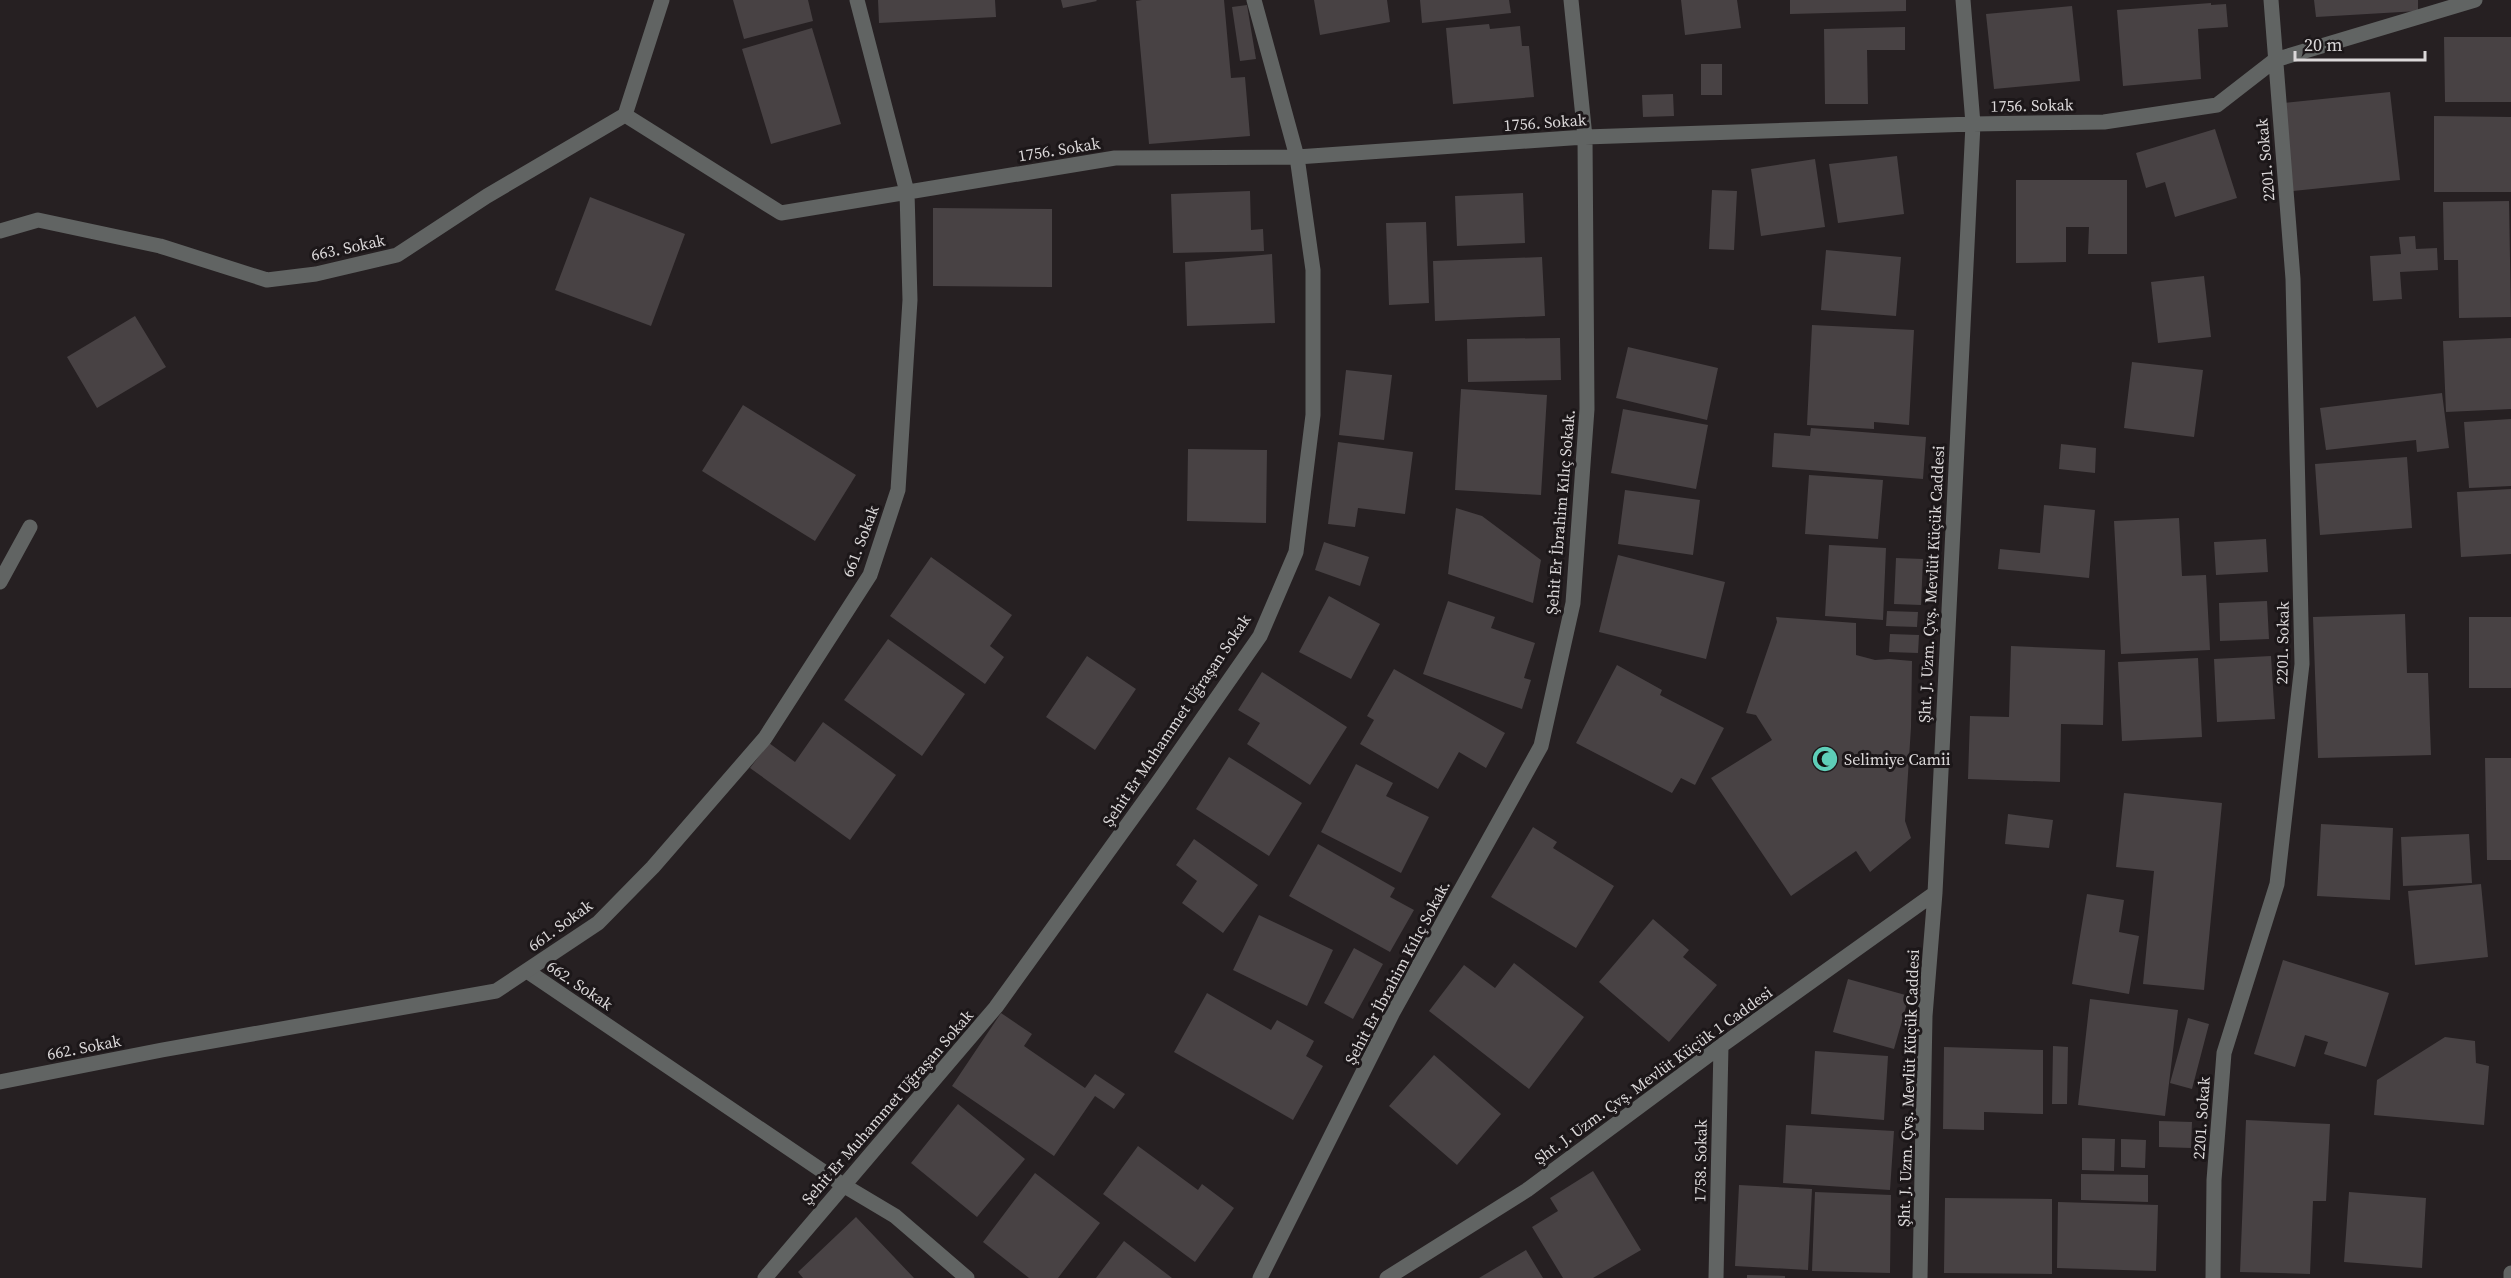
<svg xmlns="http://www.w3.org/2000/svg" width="2511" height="1278" viewBox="0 0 2511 1278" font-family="'Source Serif 4',serif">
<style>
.building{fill:#484244}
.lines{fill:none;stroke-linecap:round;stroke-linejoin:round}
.lane{stroke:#616463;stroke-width:15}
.street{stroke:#616463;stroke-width:15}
.labels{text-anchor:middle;stroke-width:6;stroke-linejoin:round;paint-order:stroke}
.street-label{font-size:16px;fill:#dbd8d9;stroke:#1c1719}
.poi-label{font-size:16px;fill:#dbd8d9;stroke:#1c1719;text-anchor:start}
</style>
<rect width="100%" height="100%" fill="#262022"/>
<path class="building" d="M733,0H808L813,21L744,39Z
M878,0H995L996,17L879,23Z
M1061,0H1096L1097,1L1063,8Z
M1142,0H1224L1231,78L1245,77L1250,136L1149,144L1136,1Z
M1314,0H1387L1390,22L1320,35Z
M1420,0H1509L1511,13L1422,23Z
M1681,0H1737L1741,28L1685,35Z
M1790,0H1906V11L1790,14Z
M2314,0H2418V11L2316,17Z
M2211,3V5L2226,4L2228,27L2198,29L2201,79L2123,86L2117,10Z
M1247,5L1256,59L1240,61L1232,7Z
M2072,6L2080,81L1994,89L1986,14Z
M1489,24L1490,29L1520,26L1522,46H1529L1534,97L1453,104L1446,28Z
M1905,27V50H1867L1868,104H1825L1824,29Z
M812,28L841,124L771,144L742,49Z
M2444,37H2511V102H2445Z
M1701,64H1722V95H1701Z
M2390,92L2400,180L2293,191L2284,103Z
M1673,94L1674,116L1643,117L1642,95Z
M2434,116L2511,117V192H2434Z
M2215,129L2237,198L2175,217L2165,182L2146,188L2136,153Z
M1897,156L1904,214L1838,223L1829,164Z
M1815,159L1825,227L1761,236L1751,169Z
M2016,180H2127V254H2088L2089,227H2066V262L2016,263Z
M1712,190L1737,191L1734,250L1709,249Z
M1250,191L1251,230L1263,229L1264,251L1173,253L1171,194Z
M1523,193L1525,243L1457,246L1455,196Z
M590,197L685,234L651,326L555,290Z
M2509,201L2511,317L2459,318L2458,260H2444L2443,202Z
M933,208L1052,209V287L933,286Z
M1426,222L1429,303L1389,305L1386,223Z
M2415,236L2416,249L2437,248L2438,270L2400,272L2402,299L2373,301L2370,256L2401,254L2399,237Z
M1826,250L1901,257L1896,316L1821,310Z
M1272,254L1275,323L1187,326L1185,262Z
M1542,257L1545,316L1435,321L1433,261Z
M2204,276L2211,337L2158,343L2151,282Z
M135,316L166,367L97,408L67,357Z
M1812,325L1914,330L1909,425L1874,422V429L1807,425Z
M1560,338L1561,380L1468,382L1467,339Z
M2511,338V409L2446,412L2443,341Z
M1628,347L1718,368L1707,420L1616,398Z
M2132,362L2203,370L2194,437L2124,428Z
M1346,370L1392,375L1384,440L1339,435Z
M1461,389L1547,395L1541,495L1455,490Z
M2442,393L2449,448L2417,452L2416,440L2326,450L2320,408Z
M743,405L856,475L815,541L702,471Z
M1623,409L1708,425L1696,489L1611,473Z
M2511,419V486L2469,488L2464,422Z
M1811,428L1926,437L1923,479L1772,467L1774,433L1810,436Z
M1338,442L1413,452L1405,514L1358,508L1355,527L1328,524Z
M2061,444L2096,448L2095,473L2059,469Z
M1188,449L1267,450L1266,523L1187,521Z
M2407,457L2412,528L2320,535L2315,464Z
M1809,475L1883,480L1878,539L1805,534Z
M2511,489V554L2461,557L2457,492Z
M1625,490L1700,500L1693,555L1618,544Z
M2044,505L2095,510L2089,578L1998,569L2000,549L2040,553Z
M1456,508L1482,516L1541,560L1533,603L1448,574Z
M2179,518L2182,576L2206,575L2210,650L2121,654L2114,521Z
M2266,539L2268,572L2216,575L2214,542Z
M1324,542L1369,557L1360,586L1315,570Z
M1829,545L1886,548L1883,620L1825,616Z
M1618,555L1725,582L1706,659L1599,632Z
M931,557L1012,615L990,646L1004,657L985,684L890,616Z
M1896,558L1923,559L1921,605L1894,604Z
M1329,596L1380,624L1351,679L1299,652Z
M1448,601L1495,617L1491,628L1535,643L1524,678L1531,680L1522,709L1423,674Z
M2267,601L2269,639L2220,641L2219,603Z
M1887,611L1918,612L1917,627L1886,626Z
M2405,614L2407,673H2428L2431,755L2318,758L2313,617Z
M1776,617L1856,623V655L1875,660L1889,659L1912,661L1911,727L1905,821L1911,838L1870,872L1856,851L1791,896L1711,778L1772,740L1756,715L1746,713L1777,622Z
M2469,617H2511V688H2469Z
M1890,634L1919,635L1918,653L1889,652Z
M888,639L965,694L922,756L844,700Z
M2011,646L2105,650L2103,725L2061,724L2060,782L1968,779L1970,716L2009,717Z
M1087,656L1136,689L1095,750L1046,717Z
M2271,656L2275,719L2217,722L2214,659Z
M2198,658L2202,737L2122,741L2118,662Z
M1617,665L1662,690L1660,695L1724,728L1695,785L1681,778L1672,793L1576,743Z
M1394,669L1505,733L1486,768L1459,752L1438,789L1360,744L1374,720L1367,716Z
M1262,672L1347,727L1310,785L1247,744L1260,723L1238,710Z
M823,722L896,775L850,840L750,768L769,743L795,762Z
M1229,757L1302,803L1269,856L1196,809Z
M2485,758H2511V860H2487Z
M1356,764L1393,783L1386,796L1429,817L1401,873L1321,832Z
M2124,793L2222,803L2204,990L2143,984L2154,871L2116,867Z
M2008,814L2053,820L2049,848L2005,844Z
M2321,824L2393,828L2390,900L2317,896Z
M1533,827L1557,842L1553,848L1614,886L1576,948L1491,897Z
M2469,834L2472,883L2403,886L2401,837Z
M1194,839L1258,885L1223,933L1182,903L1197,881L1176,865Z
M1318,844L1395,888L1390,897L1414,910L1390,952L1289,896Z
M2481,884L2488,957L2415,965L2408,891Z
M2087,894L2124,900L2119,932L2139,936L2129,994L2072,984Z
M1259,915L1333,950L1307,1006L1233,970Z
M1653,919L1689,950L1683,957L1717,985L1669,1042L1599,982Z
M1354,948L1383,964L1353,1019L1324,1003Z
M2283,960L2389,993L2366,1067L2324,1054L2328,1042L2305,1035L2295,1067L2254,1054Z
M1514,963L1584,1017L1529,1089L1429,1011L1464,965L1495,988Z
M1848,979L1909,996L1894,1049L1833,1032Z
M1207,993L1271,1030L1277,1020L1314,1041L1306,1056L1323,1066L1293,1120L1174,1052Z
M2090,999L2178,1010L2165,1116L2078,1105Z
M1001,1013L1032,1034L1024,1046L1085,1088L1095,1074L1125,1094L1114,1109L1095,1096L1054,1156L952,1086Z
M2188,1018L2209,1024L2192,1089L2170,1083Z
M2445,1037L2475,1041L2476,1063L2489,1066L2484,1125L2374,1115L2377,1080Z
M2053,1046L2068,1047L2067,1104H2052Z
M1944,1047L2043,1050V1114L1984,1112V1130L1943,1129Z
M1815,1051L1888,1056L1884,1120L1811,1114Z
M1434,1055L1501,1114L1457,1165L1389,1106Z
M958,1104L1025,1159L977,1217L911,1163Z
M2246,1120L2330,1124L2326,1201H2313L2310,1274L2240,1272Z
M2159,1121L2192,1122L2191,1148L2159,1147Z
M1786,1125L1894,1131L1890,1190L1783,1183Z
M2082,1138L2115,1139L2114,1171L2082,1170Z
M2121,1139L2146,1140L2145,1168L2121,1167Z
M1138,1146L1198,1190L1202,1184L1234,1208L1195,1262L1103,1194Z
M1593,1171L1641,1250L1593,1278H1563L1532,1227L1558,1211L1550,1198Z
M1035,1173L1100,1223L1058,1278H1029L983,1242Z
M2081,1174L2148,1175V1202L2081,1200Z
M1739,1185L1812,1189L1808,1270L1735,1266Z
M1815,1192L1891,1195L1890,1273L1812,1271Z
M2349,1192L2426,1198L2422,1268L2344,1262Z
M1945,1198L2052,1199V1274L1944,1273Z
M2058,1202L2158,1205L2156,1271L2057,1268Z
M856,1217L914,1278H803L798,1272Z
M1124,1241L1172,1278H1096Z
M1526,1250L1543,1278H1479Z
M1747,1275L1785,1276V1278H1747Z"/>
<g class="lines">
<path class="lane" d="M527,971L843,1185L895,1216L967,1278"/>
<path class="street" d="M625,115L781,213L1115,158L1297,157L1585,137L1973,124L2104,122L2217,105L2275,60L2475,0
M0,231L38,220L160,246L267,280L316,274L397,255L487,196L625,115L662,0
M0,582L30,527
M0,1082L162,1050L496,991L598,923L653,867L765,738L870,575L898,490L910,300L907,192L857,0
M765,1278L996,1007L1159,781L1260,636L1296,552L1313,415V270L1297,157L1254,0
M1260,1278L1393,1012L1541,746L1573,603L1587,409L1585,137L1571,0
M1387,1278L1527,1190L1721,1046L1935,893
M1716,1278L1721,1046
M1920,1278L1925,1016L1935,893L1973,124L1963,0
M2213,1278L2214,1180L2224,1053L2277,884L2302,664L2293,279L2271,0
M2511,1278V1273"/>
</g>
<defs>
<g id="mosque-disc" transform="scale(1.35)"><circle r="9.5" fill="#5eceb8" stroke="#1c1719"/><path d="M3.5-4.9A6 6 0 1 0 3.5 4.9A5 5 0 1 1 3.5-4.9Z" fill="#111"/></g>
</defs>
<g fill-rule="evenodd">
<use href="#mosque-disc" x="1825" y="759"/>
</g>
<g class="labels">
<g class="street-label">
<text transform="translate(2032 105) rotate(-1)" y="6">1756. Sokak</text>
<text transform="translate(1545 122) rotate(-4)" y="6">1756. Sokak</text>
<text transform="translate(1059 149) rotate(-9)" y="6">1756. Sokak</text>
<text transform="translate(2265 160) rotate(-95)" y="6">2201. Sokak</text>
<text transform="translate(348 247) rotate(-12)" y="6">663. Sokak</text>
<text transform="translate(1560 512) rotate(-85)" y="6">Şehit Er İbrahim Kılıç Sokak.</text>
<text transform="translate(860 541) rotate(-69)" y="6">661. Sokak</text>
<text transform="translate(1931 584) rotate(-87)" y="6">Şht. J. Uzm. Çvş. Mevlüt Küçük Caddesi</text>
<text transform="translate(2282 643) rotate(-89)" y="6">2201. Sokak</text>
<text transform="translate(1176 720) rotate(-56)" y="6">Şehit Er Muhammet Uğraşan Sokak</text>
<text transform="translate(560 925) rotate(-36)" y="6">661. Sokak</text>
<text transform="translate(1397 972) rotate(-62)" y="6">Şehit Er İbrahim Kılıç Sokak.</text>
<text transform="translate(580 985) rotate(34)" y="6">662. Sokak</text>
<text transform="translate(84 1047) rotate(-11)" y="6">662. Sokak</text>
<text transform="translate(1653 1075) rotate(-36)" y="6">Şht. J. Uzm. Çvş. Mevlüt Küçük 1 Caddesi</text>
<text transform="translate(1908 1088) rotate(-88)" y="6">Şht. J. Uzm. Çvş. Mevlüt Küçük Caddesi</text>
<text transform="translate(887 1107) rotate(-49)" y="6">Şehit Er Muhammet Uğraşan Sokak</text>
<text transform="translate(2201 1118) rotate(-86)" y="6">2201. Sokak</text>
<text transform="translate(1700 1161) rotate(-89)" y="6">1758. Sokak</text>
</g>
<g class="poi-label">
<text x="1844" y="765">Selimiye Camii</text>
</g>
</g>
<path d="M2295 51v9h130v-9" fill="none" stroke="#dbd8d9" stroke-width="3"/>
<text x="2304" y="51" font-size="18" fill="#dbd8d9" stroke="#1c1719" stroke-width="4.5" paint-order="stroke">20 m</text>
</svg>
